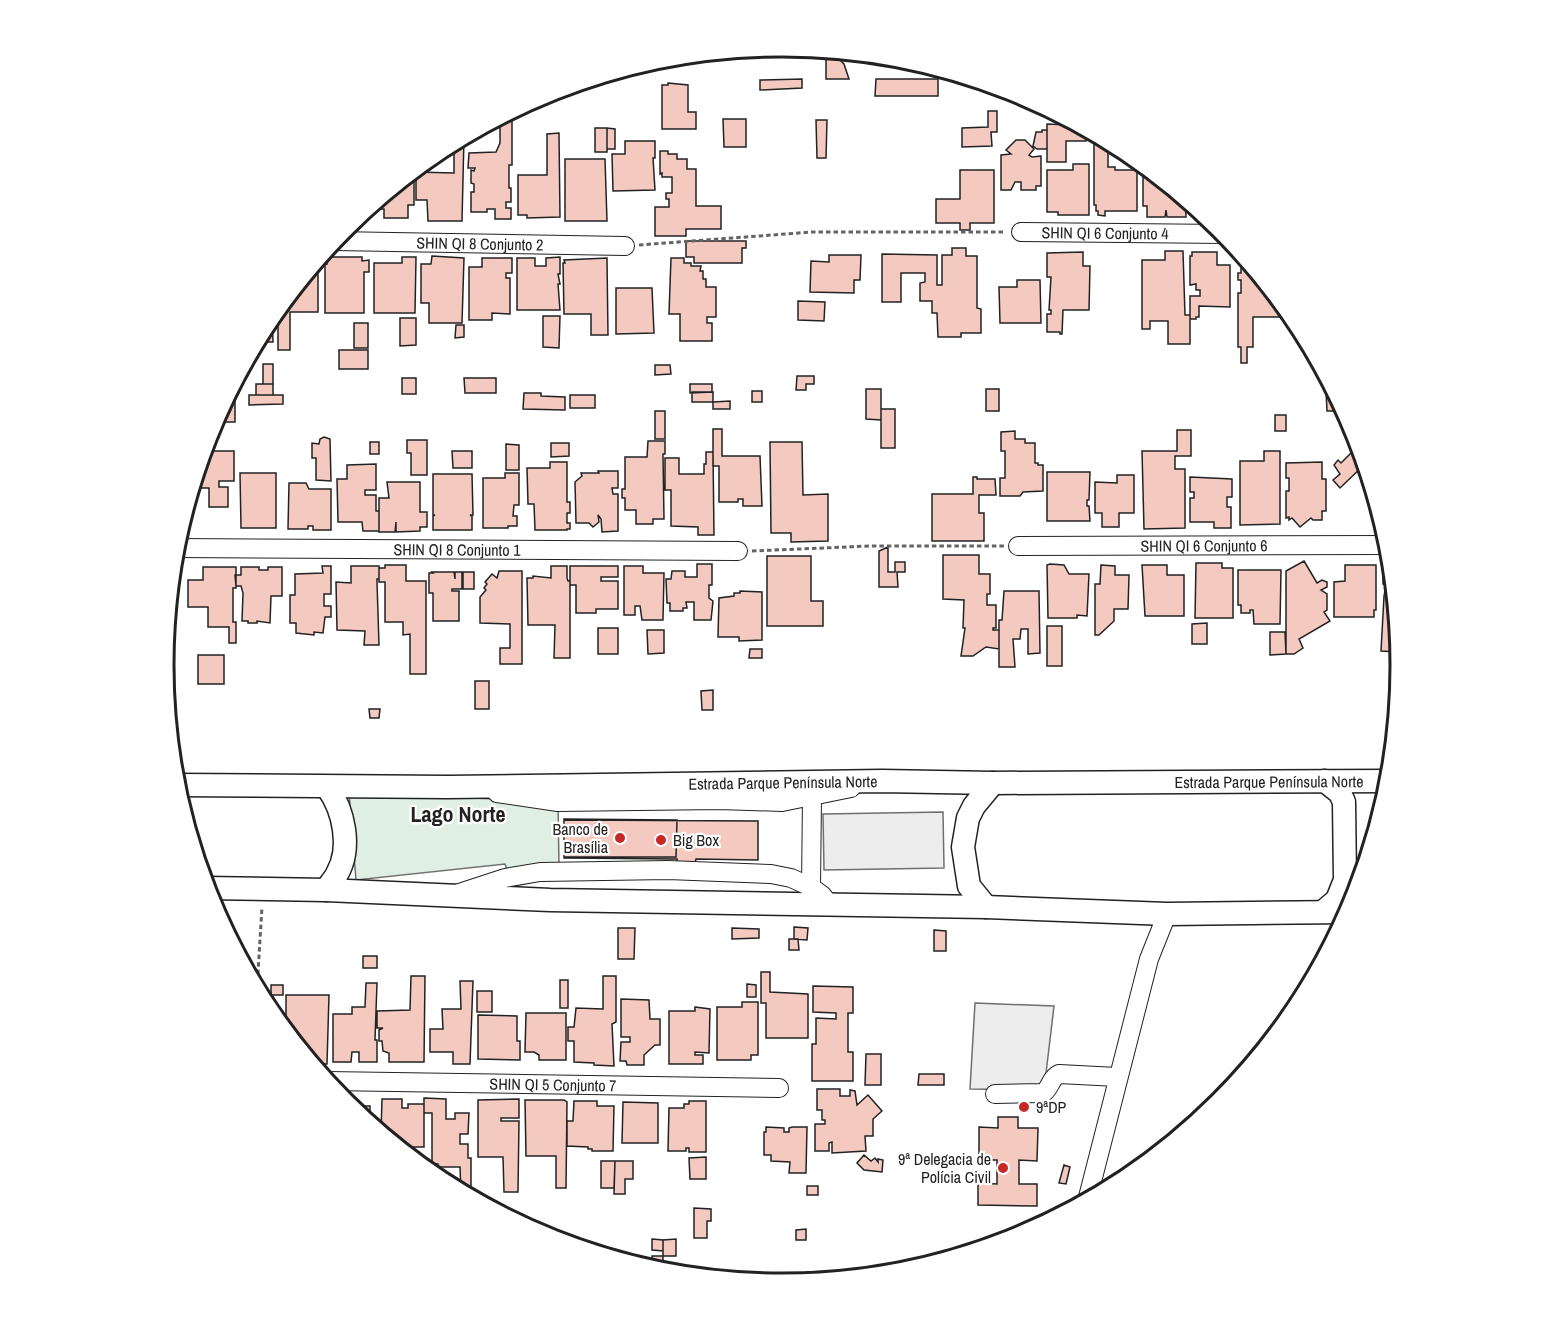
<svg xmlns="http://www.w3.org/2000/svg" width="1565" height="1331" viewBox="0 0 1565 1331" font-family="'Archivo Narrow',sans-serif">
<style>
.green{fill:#e0efe3;stroke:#6f6f6f;stroke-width:1.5}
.parking{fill:#ededed;stroke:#6f6f6f;stroke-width:1.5}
.building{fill:#f3c9c0;stroke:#222;stroke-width:1.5}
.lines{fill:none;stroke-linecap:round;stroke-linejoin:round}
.minor-casing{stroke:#222;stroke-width:20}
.major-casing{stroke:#222;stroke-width:25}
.path{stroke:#646464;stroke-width:3;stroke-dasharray:4.5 3;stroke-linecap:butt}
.minor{stroke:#fff;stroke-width:18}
.major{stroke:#fff;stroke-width:22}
.poi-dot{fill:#c62828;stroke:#fff;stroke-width:2}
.labels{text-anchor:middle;stroke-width:4.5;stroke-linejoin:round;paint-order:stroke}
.street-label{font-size:16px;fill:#222;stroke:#fff}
.poi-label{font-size:16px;fill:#222;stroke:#fff;text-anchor:end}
.district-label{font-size:22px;font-weight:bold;fill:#222;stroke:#fff}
.rim{fill:none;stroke:#222;stroke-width:3}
</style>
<rect width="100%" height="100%" fill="#fff"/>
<path class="green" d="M349,792L558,802L559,866L507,869L505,864L356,880Z"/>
<path class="parking" d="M943,812L944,868L824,870L823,814Z
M975,1003L1054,1006L1044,1090L970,1089Z"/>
<path class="building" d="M826,51H831L844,64L849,79H826Z
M802,79V88L760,90V80Z
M876,79H938V96H875Z
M668,83L688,85V112H696V129H662V85H668Z
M988,111H997V132H991L992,146L962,147V128L988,127Z
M500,119H512V165H509V188H511V202H506V208H511V219H495V209H487V212H471V192H474V184L471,183V170L474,171L475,168H468L469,153L496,152L500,143Z
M723,119H746V147H724Z
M816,120H827L826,158H817Z
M1069,120L1086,129V141H1066V162H1047V124L1069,125Z
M595,128H607V152H595Z
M607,128L615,129V149H607Z
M1042,130H1047V149H1037L1033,146L1036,132H1042Z
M559,133L560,217L527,218V215H518V175H547V134Z
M1094,134L1111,143H1108V167H1115V170H1137V211H1105V216L1098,215V211H1096V205H1094Z
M464,137L462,221H428L427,200H416V172L454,173V142Z
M1016,140H1025L1034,149L1029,155L1032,157L1041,156V186H1036V190H1021V182H1015L1011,190H1001V155L1011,154L1006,150Z
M625,141H655V158H653L655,190L613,191L612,154H625Z
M660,151H668V154H677V159H687V169H696V206H721V229H686V236H655V207H669V199H666V193H672V177H662V173L660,174Z
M565,159H605L607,221H565Z
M1073,164H1089V215H1058V212H1047V170H1073Z
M1143,164L1185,199L1186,217H1167L1166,210L1165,217H1147V206H1143Z
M960,170H994V223H970V230H960V223H936V199H960Z
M414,171V205H408V218H384V209H374V204Z
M1190,205H1192L1205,215H1190Z
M686,241H746V248H742V263H694V257H686Z
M952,248H966V256H977V308L981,309V333H961V337H938L937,313H932V301H920V283L925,282V273H901V302H882V254L937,255V285H942V255H952Z
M1165,251H1183L1185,315H1190V344H1168V321H1150V329H1142V260H1165Z
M1083,252V266H1090L1089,310H1063L1062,334H1060V332H1047V314H1051V310H1049L1051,277H1047V253Z
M1192,252H1217V265H1230V307L1199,306V317H1196V319H1190V296H1200V290H1196V284L1190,285V256H1192Z
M829,255H861L860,280H854V293L810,292L811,261L829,262Z
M432,256L464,258L462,323H429V303H421V264H431Z
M327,257H362V261L369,260V272H364V313H325V264H327Z
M402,257H416L415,313H374V263H402Z
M560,257V274H558L560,284H558L560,310H517V258H535V266H546V258Z
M482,258H512V273H506V278H510V314L492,313V320H469V267H482Z
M607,258L608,335H591V314H564L563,263H565L564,260Z
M671,258H684V263H691V266H701L700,271H703V279H706V287H716V317H707V323H712V341H680V314H669Z
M315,264H318V312H290V350H278V309Z
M1241,267L1252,266L1280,300V317H1253V347H1247V363H1241V347H1238V293H1241V280H1238V273H1241Z
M1017,280H1040L1041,323H1000L999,287H1017Z
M616,288H652L654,333L616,334Z
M798,301L825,302L824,321L798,320Z
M272,316L273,342H259V338Z
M543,316H560L559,348L543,347Z
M400,318H416V345L400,346Z
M354,323H368V348H354Z
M456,325H464V337L455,338Z
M339,350H368V369H339Z
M263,364H273V384H263Z
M655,365H670L671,374L655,375Z
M797,376H814V384H806V390H796Z
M402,378H416V394H402Z
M464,378H496V393H465Z
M256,384H273V395H256Z
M690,384H712V392L690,393Z
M866,389H881V420L866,419Z
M986,389H999V411H986Z
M1326,390H1333V411H1327Z
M752,391H762V402H752Z
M692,392H713V402H692Z
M524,393H541V396L565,397V410L523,409Z
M229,395H235V422H214Z
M249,395H283V404L249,405Z
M570,395H595V408H570Z
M730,401V409H713V402Z
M881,409H895V448H881Z
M655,411H665V439H655Z
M1275,415H1286V431H1275Z
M713,429H722V456H760L762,506H743V499H738V502H719V466H713Z
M1177,430H1191V456H1175V469H1185V528L1144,529L1142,451H1177Z
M1015,431V439H1025V443H1035V463H1038V465H1043V491L1023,492L1020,496H1000V478H1005V451H1001V432Z
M324,437L330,439L331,481L316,480V458H312V443L319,444L320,439Z
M407,440H427V475H411V453H407Z
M648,441H665V454H663L664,519H653V524H636V510H625V498H622V489H625V457H647Z
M370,442H379V454H370Z
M770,442H802L803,495L828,494V541L791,542V533H771Z
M551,443H569V456L551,457Z
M506,444L519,445V470H506Z
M1357,447L1361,451L1365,464L1340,488L1333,480L1340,474L1334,465L1338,460L1341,463Z
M208,451H234V481H219V487H228V507H209V488H194L203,452Z
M452,451H472V468H453Z
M1264,451H1280V524L1240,525V461H1264Z
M706,452H713L714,535H698V527L671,526V490H665V458H679V474H704V464H706Z
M550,462H567V502H570V513H567V523H570V529H567V530H535L534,504H528L527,468H550Z
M1322,462V479H1326V511H1322V520H1313L1311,518L1300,527L1292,518L1289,520V517L1286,518V491H1289V478H1286V463Z
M376,464V490H365V495H376V511H379V531H363L362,522H338L337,479H347V465Z
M598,471H618V488H612L613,494H618V531L602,532L601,519L598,515L599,522L593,527L589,523H576L575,482L582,476L581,473H599Z
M1047,472H1090L1089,500H1087V506H1089L1090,521H1047Z
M240,473H276V528H241Z
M505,473H519V505H514L513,516H517V526H508V528H483V478H505Z
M433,474H472L473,515H470L472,516V530H433V516L435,515H433Z
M1117,475H1134V513H1119V527H1102V513H1095V482L1117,483Z
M973,477H977V479H995L996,495H979V513H984V541H932V494H973Z
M1190,477L1232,479V497H1227V507H1231V528H1214V522H1190V498H1194V492H1190Z
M387,482H420V512H427V527H420V531L396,532V522L395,532H379V498H389Z
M289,483H306L309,489H331V530H313V526H308V529H288Z
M888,547V572H895V562H905V572H897L898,587H879V551Z
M943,555H979V574H990V594H987V605H996V628H993V630H999V649L986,647L973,656H961L965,628H963L964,600L943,599Z
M767,556H811V601H823V626H767Z
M1304,561L1317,583L1322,580L1327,582V587L1321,590L1327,594V610L1324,612L1330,621L1299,639L1303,648L1294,654H1286V571Z
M1196,563H1222V568H1233V618H1195Z
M1391,563L1398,626L1397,652L1381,651L1384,596L1385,591H1391L1389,584H1383V565H1391Z
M697,564H712V585H709V598L713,601L711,620H694V602H686L687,608H683V611H670V603H667L666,579H671L672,571H685V577H697Z
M1050,564L1064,565L1069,574H1089L1087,616L1077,615V618H1048L1047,565Z
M385,565H406V581H426V674H410V634L403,635V622H385V582H379V568H385Z
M1101,565L1115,566V575H1129L1128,609H1114V621L1099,635H1095V584H1100Z
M1142,565H1167V575H1184V616H1145Z
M1345,565H1376V610H1374V617H1334V582L1345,581Z
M322,566H331V594H324V606H331V617H325L323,633L314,632V635L296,633V623H290V595H295V574L323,573Z
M351,566H379V579H377V582L379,645H364L365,631L337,630L336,582L351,583Z
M551,566H567V578L568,581H570V658H554L555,625H528L527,578H533V576L551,578Z
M570,566H618V577H601V581H618V609H596V613H576V585H570Z
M624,566H643V573H664L663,620H642L640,606H635V615H624Z
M203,567H236V588H233V622H236V643H229V627H208V607H188V580H203Z
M241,567H259V570H268V567H282V596H271L270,623L257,621V623H248V621H242L243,593L241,586H236L235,575H241Z
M1238,570H1281L1280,624H1254L1253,610H1250V613H1241V605H1238Z
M499,571H522V664H500V648H510V624L480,623V597L486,590L484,588L487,584L485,582L492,574L497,578Z
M432,572H454L455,579V572H462V589H452V591H459V621H433V593H429V573H433Z
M463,572H474V589H463Z
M740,591L762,592V640L739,641V637H718L719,598L734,596V593H740Z
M1004,591H1039L1040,653L1028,654V629H1021L1020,639H1013L1015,667H999V620H1002Z
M1207,623V644H1192V624Z
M1047,626H1062V666H1047Z
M598,628H618V654H598Z
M647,630H664V653L648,654Z
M1270,632H1285L1286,654L1270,655Z
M750,649H762V658H749Z
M198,655H224V684H198Z
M475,681H489V709H475Z
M713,690V710H702L701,691Z
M369,709H380L379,718H370Z
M564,819L677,820L676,857H564Z
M564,820L758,821V860L696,859L695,863H677V859L564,858Z
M794,927L808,928L807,940L794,939Z
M618,928H635L634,959H618Z
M732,928L759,929V938L732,939Z
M934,930L946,931V951H934Z
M789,939H798L799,950H789Z
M363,956H377V968H363Z
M761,972H770V992L808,994V1038H766V1003H761Z
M411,976H425L424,1062H389V1053L383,1051L382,1041H379V1030L383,1028H377V1011L410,1010Z
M603,976H616V1022L612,1024L614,1066L594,1065V1063L574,1062V1041H568V1027H574L576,1008L603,1009Z
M560,980H568V1008H560Z
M460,981H473L470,1064H453V1052H430V1029H443L442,1009H461Z
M366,983H377L375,1040H377V1062H359V1052H352L351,1062H333V1014H352V1007H365Z
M747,984L756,985V997H747Z
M271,985H283V995H271Z
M813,986L853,987V1013H848V1052H853V1081H812V1044H816V1018L836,1019V1013L813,1012Z
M477,991H492V1012H477Z
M286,995H329L327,1064H313L286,1032Z
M621,999L649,1000L650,1019H660V1045H655L644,1055V1065H627L626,1061H620L621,1042H630V1037H621Z
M742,1002H758V1055H751V1060H717V1007H742Z
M695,1007L710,1009L709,1053L695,1052V1055H703V1064H669V1011H695Z
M526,1013H566V1060H539V1055L534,1052H525Z
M478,1015L517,1016V1041H520V1060L478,1059Z
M866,1054H881V1085H865Z
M919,1074H944V1085H918Z
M817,1089H840V1096H850V1090L855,1091L857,1105L868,1095L882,1111L873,1119V1136H865L866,1151L832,1153V1142L829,1143V1151H815V1124H825V1120H822V1110H817Z
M424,1098L446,1099V1119H455V1113H469L468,1134H460V1144H468V1158H471V1195L461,1192L460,1167H438V1164H432V1113H424Z
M382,1099H402V1108H408V1104H424V1147H410V1153H405L381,1133Z
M519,1099V1118H501V1121H519L518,1192H504L503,1157H478V1100Z
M525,1100H564L567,1102L566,1188H556V1156H526Z
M574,1101H597V1106H614L613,1151H592V1149H588V1147L567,1146V1121H573Z
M689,1101H706V1152H689V1148H686V1151H668L669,1108H684V1104H689Z
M623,1102L658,1103V1143H622Z
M348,1106H370V1123Z
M998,1117H1018V1128H1038L1037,1161L1019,1160V1184H1037V1206L978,1205V1183L997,1184V1160H979V1127L998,1128Z
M766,1127L784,1128V1132H789V1128L792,1127H807L806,1173H789L790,1162L771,1161V1155H764V1132H766Z
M864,1155L871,1161L875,1158L878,1162V1159L883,1160L882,1172L864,1170L857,1163Z
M706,1157V1179H690L689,1158Z
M601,1161H615L614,1188H601Z
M615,1161H633V1179H625V1194H614Z
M1064,1165L1070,1167L1066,1184L1059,1183Z
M807,1186H818V1195H807Z
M694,1208L711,1209V1221H707V1238H694Z
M806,1229V1240H796V1230Z
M652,1239L663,1240V1251L652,1250Z
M676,1239V1256H663V1240Z
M652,1256H663V1267H652Z"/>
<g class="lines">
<g class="minor-casing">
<g id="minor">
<path id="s1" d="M1021,232L1225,234"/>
<path id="s2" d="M334,241L625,246"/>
<path id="s3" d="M1018,546L1390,545"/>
<path id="s4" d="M175,548L738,551"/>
<path d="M497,793L558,802L719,800L782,802L851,788"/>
<path d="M811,887L812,797"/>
<path d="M456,894L505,878L540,872L668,870L771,874L791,878L811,887L822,895L830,905"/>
<path id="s5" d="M327,1081L779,1088"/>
<path d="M995,1094L1043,1093C1051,1088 1050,1078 1059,1074L1117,1077"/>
<path d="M1087,1201L1149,959L1167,914"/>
</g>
</g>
<g class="major-casing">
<g id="major">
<path id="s6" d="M175,785L448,787L882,781L993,783L1390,781"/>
<path d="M206,888L326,890L550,900L986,907L1167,914L1349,912"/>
<path d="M326,890C329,885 334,880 337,874C352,848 344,810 327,787"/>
<path d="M986,907L969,886L963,847L968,818L974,806L993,783"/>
<path d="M1324,911L1337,900L1345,880L1344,802L1340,793L1325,781"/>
</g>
</g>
<path class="path" d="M639,245L812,232H1004
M752,551L870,546H1004
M257,989L262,907"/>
<use href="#minor" class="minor"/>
<use href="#major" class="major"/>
</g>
<g class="poi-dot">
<circle cx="620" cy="838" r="6"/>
<circle cx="661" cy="840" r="6"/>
<circle cx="1024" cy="1107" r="6"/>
<circle cx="1003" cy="1168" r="6"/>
</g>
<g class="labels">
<g class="street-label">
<text dy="6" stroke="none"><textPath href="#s1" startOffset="84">SHIN QI 6 Conjunto 4</textPath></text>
<text dy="6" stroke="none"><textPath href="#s2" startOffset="146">SHIN QI 8 Conjunto 2</textPath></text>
<text dy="6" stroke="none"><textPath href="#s3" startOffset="186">SHIN QI 6 Conjunto 6</textPath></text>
<text dy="6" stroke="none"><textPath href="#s4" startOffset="282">SHIN QI 8 Conjunto 1</textPath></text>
<text dy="6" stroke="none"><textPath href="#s6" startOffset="1094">Estrada Parque Península Norte</textPath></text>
<text dy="6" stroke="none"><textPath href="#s6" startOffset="608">Estrada Parque Península Norte</textPath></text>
<text dy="6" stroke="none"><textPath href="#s5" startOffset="226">SHIN QI 5 Conjunto 7</textPath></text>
</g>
<g class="poi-label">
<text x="608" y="835">Banco de<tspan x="608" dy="18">Brasília</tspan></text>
<text x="673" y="846" text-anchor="start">Big Box</text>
<text x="1036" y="1113" text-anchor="start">9ªDP</text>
<text x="991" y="1165">9ª Delegacia de<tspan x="991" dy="18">Polícia Civil</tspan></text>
</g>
<g class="district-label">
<text x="458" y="822">Lago Norte</text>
</g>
</g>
<path d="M0 0H1565V1331H0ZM174 665a608 608 0 1 1 1216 0a608 608 0 1 1-1216 0Z" fill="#fff" fill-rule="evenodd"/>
<path class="rim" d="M174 665a608 608 0 1 1 1216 0a608 608 0 1 1-1216 0Z"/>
</svg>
